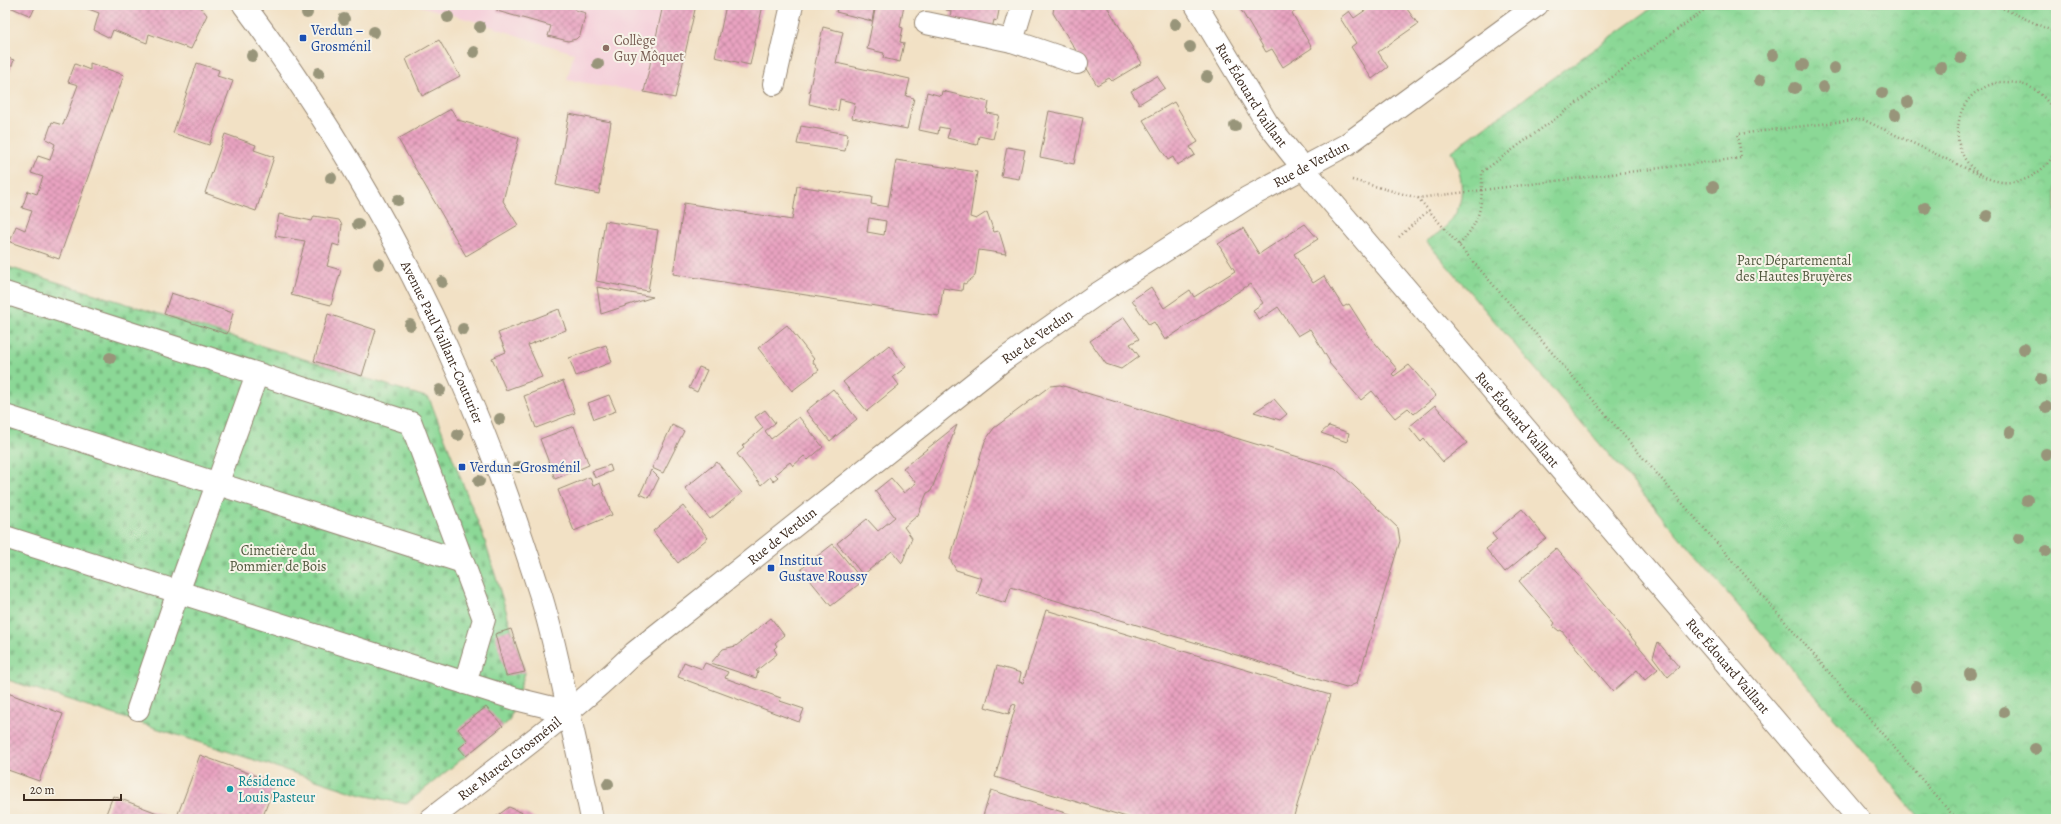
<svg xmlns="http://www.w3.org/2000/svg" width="2061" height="824" viewBox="0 0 2061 824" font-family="Alegreya,serif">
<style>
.built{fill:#f5cfda}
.cemetery{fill:url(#cemetery-stones);stroke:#63815a}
.park{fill:url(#park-crowns);stroke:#63815a}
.building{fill:url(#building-cross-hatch);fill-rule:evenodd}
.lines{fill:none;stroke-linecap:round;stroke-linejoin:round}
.minor-casing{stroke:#968672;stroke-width:24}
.major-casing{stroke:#968672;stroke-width:24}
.path{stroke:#968672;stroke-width:2.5;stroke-dasharray:1 3;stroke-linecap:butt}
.minor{stroke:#fff;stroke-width:22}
.major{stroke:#fff;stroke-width:22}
.tree{fill:#98957a}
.transit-dot{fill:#1a4fb4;stroke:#f7f3e8;stroke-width:1.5}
.education-dot{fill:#8d6e63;stroke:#f7f3e8;stroke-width:1.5}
.culture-dot{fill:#0f9aa8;stroke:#f7f3e8;stroke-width:1.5}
.labels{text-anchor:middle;stroke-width:4;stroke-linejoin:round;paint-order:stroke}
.transit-label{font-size:14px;fill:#164399;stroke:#f7f3e8;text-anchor:start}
.education-label{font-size:14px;fill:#785e54;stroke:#f7f3e8;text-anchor:start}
.street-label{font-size:14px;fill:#3b2a1e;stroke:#f7f3e8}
.park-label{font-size:14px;fill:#4f563c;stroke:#f7f3e8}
.culture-label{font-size:14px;fill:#0d838f;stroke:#f7f3e8;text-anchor:start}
</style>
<defs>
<pattern id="cemetery-stones" width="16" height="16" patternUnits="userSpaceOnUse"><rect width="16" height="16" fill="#8bd896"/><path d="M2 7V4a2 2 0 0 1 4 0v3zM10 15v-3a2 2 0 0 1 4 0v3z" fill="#79ba81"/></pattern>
<pattern id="park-crowns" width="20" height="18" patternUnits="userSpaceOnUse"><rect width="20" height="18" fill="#8bd896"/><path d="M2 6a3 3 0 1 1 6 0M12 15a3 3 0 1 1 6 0" fill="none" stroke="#79ba81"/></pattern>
<pattern id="building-cross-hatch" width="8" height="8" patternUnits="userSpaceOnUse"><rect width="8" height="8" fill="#e9a3c1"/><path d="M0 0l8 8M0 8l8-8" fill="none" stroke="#be859c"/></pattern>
</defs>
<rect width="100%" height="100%" fill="#f7f3e8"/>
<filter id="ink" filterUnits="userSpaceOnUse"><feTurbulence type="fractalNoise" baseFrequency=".025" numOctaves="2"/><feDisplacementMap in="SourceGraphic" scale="8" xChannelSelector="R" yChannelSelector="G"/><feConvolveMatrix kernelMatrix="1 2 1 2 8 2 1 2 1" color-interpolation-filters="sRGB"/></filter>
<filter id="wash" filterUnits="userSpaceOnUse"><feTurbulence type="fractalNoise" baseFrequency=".012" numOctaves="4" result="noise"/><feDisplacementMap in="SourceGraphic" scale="16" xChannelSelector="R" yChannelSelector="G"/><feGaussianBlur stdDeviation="0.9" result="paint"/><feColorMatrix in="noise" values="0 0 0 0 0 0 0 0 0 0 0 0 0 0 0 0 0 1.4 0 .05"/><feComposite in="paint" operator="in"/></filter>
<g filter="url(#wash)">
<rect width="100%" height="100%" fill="#f2e1c5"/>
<path class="built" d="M417,5H663L644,92L567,80L574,53L540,43L481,23Z"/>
<path class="cemetery" d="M5,266L429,398L483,535L525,673L509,721L406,804L362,795L5,679Z"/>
<path class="park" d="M1656,5H2056V819H1921L1426,241C1464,220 1470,189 1451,151Z"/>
<g id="blocks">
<path class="building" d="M5,5H36L31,16Z
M78,5H199L207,15L191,49L149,34L147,43L113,30L110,38L94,30L99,13Z
M498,5H577L575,10L586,13L580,35L576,39L568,41L548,36L551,26L497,11Z
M663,5H696L675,98L644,92Z
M726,5H763L750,65L715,57Z
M838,5H875L872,21L836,12Z
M876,5H904L900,27L903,28L900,42L904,43L900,62L883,58L884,53L867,49Z
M947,5H1000L997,21L994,20L992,29L950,20L951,11L946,10Z
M1057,5H1106L1142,63L1112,81L1109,78L1097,85L1053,13L1054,7Z
M1238,5H1295L1296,11L1292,13L1312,48L1283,67L1272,49L1266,52Z
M1373,5H1404L1418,24L1378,52L1388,67L1372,79L1351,47L1356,43L1340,18L1349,11L1354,18Z
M823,27L843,32L836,63L910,79L906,96L914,98L907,129L852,118L855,103L840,99L838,111L809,104L811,93L809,92Z
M439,40L460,76L422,96L406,59Z
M5,57L14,60L5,83Z
M90,63L124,75L59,259L10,242L16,226L25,230L32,211L22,208L28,191L37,194L43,177L31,173L38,156L50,160L55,144L46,139L52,122L63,125L78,85L68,82L75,64L90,70Z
M197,63L219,70L217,76L233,81L209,145L173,133Z
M1157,76L1165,88L1139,104L1131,91Z
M942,91L989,102L987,113L999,115L993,139L979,136L977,145L947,138L950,129L939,127L938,134L919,130L927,92L941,96Z
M1174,102L1198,142L1190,147L1195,155L1177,165L1173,157L1168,160L1143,120Z
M451,109L458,120L519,138L503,201L518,225L466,256L398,139Z
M1049,111L1083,118L1074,164L1040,157Z
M569,114L611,122L599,194L556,185Z
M801,126L848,134L845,151L797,144Z
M225,134L256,145L254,150L274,157L256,211L205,193Z
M1007,147L1025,150L1019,179L1001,176Z
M896,160L977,172L970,217L976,219L987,212L994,232L999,231L1006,254L979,250L975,276L965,284L963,283L962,291L943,288L939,316L673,274L684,203L792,220L797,186L872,197L871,204L888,207ZM869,218L886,221L884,235L867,232Z
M279,214L312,221L314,216L339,220L342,225L339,246L333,244L327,266L341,270L331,305L291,295L305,241L275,236Z
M605,221L658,230L648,291L596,281Z
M1305,224L1318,239L1294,254L1313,283L1324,276L1343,307L1349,304L1370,337L1397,369L1392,374L1394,376L1409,365L1436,396L1414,414L1408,408L1395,418L1372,391L1361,400L1329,363L1330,362L1310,329L1298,336L1278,307L1259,320L1253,310L1263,303L1250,284L1165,340L1154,322L1149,325L1132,300L1151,287L1164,308L1190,290L1194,297L1235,271L1218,244L1243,228L1259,254Z
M597,287L653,297L601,314Z
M171,293L233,313L227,334L164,314Z
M559,309L566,330L528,345L542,377L506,390L492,358L506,352L498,333Z
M328,314L376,330L362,376L314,361Z
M1124,317L1139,339L1130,344L1139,356L1121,369L1106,364L1090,341Z
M787,325L814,359L812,361L819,370L792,391L758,348Z
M606,345L612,362L576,376L569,358Z
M889,345L906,367L893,377L899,385L867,411L843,382Z
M699,367L707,370L697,392L689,388Z
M563,381L575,413L536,428L524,396Z
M1060,385L1335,468L1398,528L1400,541L1357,683L1346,688L1011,587L1006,603L977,594L982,578L956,570L950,559L985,441L994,428L1050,386Z
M833,389L857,419L830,441L806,411Z
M609,395L616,411L594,419L588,403Z
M1274,399L1287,414L1280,420L1254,412Z
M1435,405L1467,443L1443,462L1424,439L1421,442L1409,427Z
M765,410L775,423L765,431L771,439L799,417L823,447L808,460L804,456L793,466L790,462L775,474L778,477L773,481L770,477L761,485L737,454L744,448L742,446L763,428L755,417Z
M672,425L684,431L663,473L652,468Z
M957,425L931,491L927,493L918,515L904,527L912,538L902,563L892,551L863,575L837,543L867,519L878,531L895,517L875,491L891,478L904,493L916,483L903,468Z
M574,426L589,465L555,479L540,439Z
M1329,426L1349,433L1347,442L1321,433Z
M717,462L742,493L710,519L685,488Z
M610,465L612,471L595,478L592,471Z
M651,470L659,478L649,498L640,494Z
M590,477L593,486L600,483L612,515L574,531L558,490Z
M683,506L708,538L678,563L653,531Z
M1522,509L1546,538L1505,572L1486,549L1497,540L1492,534Z
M833,544L863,581L831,606L801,569Z
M1556,548L1658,669L1645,680L1637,670L1613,691L1561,630L1559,631L1553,626L1555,623L1519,581Z
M1046,610L1330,695L1293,819H1133L995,777L1016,705L1012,704L1009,714L985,707L997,666L1021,673L1019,682L1023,683Z
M771,618L784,635L775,643L777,646L774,649L777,654L756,671L758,672L756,678L711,663L723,649L736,646Z
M511,629L525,672L506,676L495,634Z
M1658,642L1679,667L1668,677L1653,657Z
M684,662L702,669L705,663L728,672L725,678L781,698L780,701L804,709L799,722L678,677Z
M5,692L63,714L39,781L5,769Z
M486,707L503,726L466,756L459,748L468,741L458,729Z
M200,755L275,783L262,819H176Z
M991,790L1085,819H982Z
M113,796L173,819H104Z
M509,807L537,819H493Z"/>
</g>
</g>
<g filter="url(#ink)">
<use href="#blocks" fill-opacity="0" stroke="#968672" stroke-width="1"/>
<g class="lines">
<g class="minor-casing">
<g id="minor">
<path id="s1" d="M1196,5L1267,123L1303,168L1859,819"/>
<path d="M926,23L1012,41L1077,63"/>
<path d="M1012,41L1023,5"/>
<path d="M774,84L792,5"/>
<path d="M5,293L411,423L484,619L465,683"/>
<path d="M5,416L463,562"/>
<path d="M5,537L516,699L569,712"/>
<path d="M138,709L178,592L257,374"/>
<path id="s2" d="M431,819C500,765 572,714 634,653L1006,358L1094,296L1247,198L1346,145L1537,5"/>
</g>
</g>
<g class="major-casing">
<g id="major">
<path id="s3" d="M244,5C330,120 403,246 460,377C492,448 517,522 541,596C553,635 561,674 569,714C577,749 585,784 592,819"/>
</g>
</g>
<path class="path" d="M1996,5L2056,33
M2056,114C2043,93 2032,83 2006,82C1995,81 1984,87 1975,93C1966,100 1961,110 1959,121C1947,179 2024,209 2056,151
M1352,180L1418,198L1741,158L1738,134L1862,119L1980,175
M1418,198L1956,819
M1399,237L1429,210
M1459,245C1482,219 1482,206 1482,172L1711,5"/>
<use href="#minor" class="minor"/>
<use href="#major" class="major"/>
</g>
<g class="tree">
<circle cx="307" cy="13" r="6"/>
<circle cx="448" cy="17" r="6"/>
<circle cx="344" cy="19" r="6"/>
<circle cx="1175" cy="24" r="6"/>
<circle cx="480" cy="27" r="6"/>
<circle cx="374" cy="32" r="6"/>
<circle cx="1190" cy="47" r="6"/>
<circle cx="474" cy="52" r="6"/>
<circle cx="1773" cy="55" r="6"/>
<circle cx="252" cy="56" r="6"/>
<circle cx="1961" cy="58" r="6"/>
<circle cx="598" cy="64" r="6"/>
<circle cx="1803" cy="65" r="6"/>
<circle cx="1941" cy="67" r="6"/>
<circle cx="1834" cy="68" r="6"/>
<circle cx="319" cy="73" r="6"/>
<circle cx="1207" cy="77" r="6"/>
<circle cx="1760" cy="80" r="6"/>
<circle cx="1823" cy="87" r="6"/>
<circle cx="1795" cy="88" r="6"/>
<circle cx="1882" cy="93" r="6"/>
<circle cx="1908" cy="102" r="6"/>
<circle cx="1895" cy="115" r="6"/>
<circle cx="1235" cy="126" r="6"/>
<circle cx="331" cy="178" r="6"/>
<circle cx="1713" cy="187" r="6"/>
<circle cx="398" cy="200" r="6"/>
<circle cx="1925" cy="208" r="6"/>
<circle cx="1987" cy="216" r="6"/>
<circle cx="358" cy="224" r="6"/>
<circle cx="379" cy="264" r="6"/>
<circle cx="442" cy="282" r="6"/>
<circle cx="410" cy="325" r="6"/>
<circle cx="463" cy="329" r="6"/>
<circle cx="2024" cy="349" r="6"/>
<circle cx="110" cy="358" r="6"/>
<circle cx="2041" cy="379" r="6"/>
<circle cx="440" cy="390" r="6"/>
<circle cx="2046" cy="407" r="6"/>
<circle cx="500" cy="419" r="6"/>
<circle cx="2010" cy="432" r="6"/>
<circle cx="458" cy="435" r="6"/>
<circle cx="2046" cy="454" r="6"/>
<circle cx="519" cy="467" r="6"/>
<circle cx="479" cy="481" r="6"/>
<circle cx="2027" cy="500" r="6"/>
<circle cx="2019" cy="538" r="6"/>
<circle cx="2046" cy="551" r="6"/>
<circle cx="1970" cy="674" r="6"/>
<circle cx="1916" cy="687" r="6"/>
<circle cx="2004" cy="712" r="6"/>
<circle cx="2035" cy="749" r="6"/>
<circle cx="608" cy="784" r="6"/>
</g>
</g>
<g class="transit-dot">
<rect x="299" y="34" width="8" height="8" rx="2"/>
<rect x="458" y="463" width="8" height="8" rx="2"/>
<rect x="767" y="564" width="8" height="8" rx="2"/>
</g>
<circle class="education-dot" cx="606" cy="48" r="4"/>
<circle class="culture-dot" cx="230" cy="789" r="4"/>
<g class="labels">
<g class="transit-label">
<text x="311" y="35">Verdun –<tspan x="311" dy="16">Grosménil</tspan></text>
<text x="470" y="472">Verdun–Grosménil</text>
<text x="779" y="565">Institut<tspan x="779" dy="16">Gustave Roussy</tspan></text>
</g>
<g class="education-label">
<text x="614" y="45">Collège<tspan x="614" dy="16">Guy Môquet</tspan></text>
</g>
<g class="street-label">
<text dy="5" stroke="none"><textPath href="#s1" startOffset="106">Rue Édouard Vaillant</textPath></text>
<text dy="5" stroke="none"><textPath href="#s2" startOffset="1099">Rue de Verdun</textPath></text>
<text dy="5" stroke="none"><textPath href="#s2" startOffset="775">Rue de Verdun</textPath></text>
<text dy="5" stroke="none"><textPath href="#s3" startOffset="392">Avenue Paul Vaillant-Couturier</textPath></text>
<text dy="5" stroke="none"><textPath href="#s1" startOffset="526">Rue Édouard Vaillant</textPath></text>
<text dy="5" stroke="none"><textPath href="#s2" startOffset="451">Rue de Verdun</textPath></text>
<text dy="5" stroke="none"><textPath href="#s1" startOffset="850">Rue Édouard Vaillant</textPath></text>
<text dy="5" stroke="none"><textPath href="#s2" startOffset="99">Rue Marcel Grosménil</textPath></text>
</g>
<g class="park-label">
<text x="1794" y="265">Parc Départemental<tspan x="1794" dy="16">des Hautes Bruyères</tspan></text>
<text x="278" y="555">Cimetière du<tspan x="278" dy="16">Pommier de Bois</tspan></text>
</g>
<g class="culture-label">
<text x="238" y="786">Résidence<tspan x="238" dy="16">Louis Pasteur</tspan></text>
</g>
</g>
<rect width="2061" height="824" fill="none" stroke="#f7f3e8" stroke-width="20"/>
<path d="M24 794v6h97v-6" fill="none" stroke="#3b2a1e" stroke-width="2"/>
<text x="30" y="794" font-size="12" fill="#3b2a1e" stroke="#f7f3e8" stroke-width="3" paint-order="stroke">20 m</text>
</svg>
